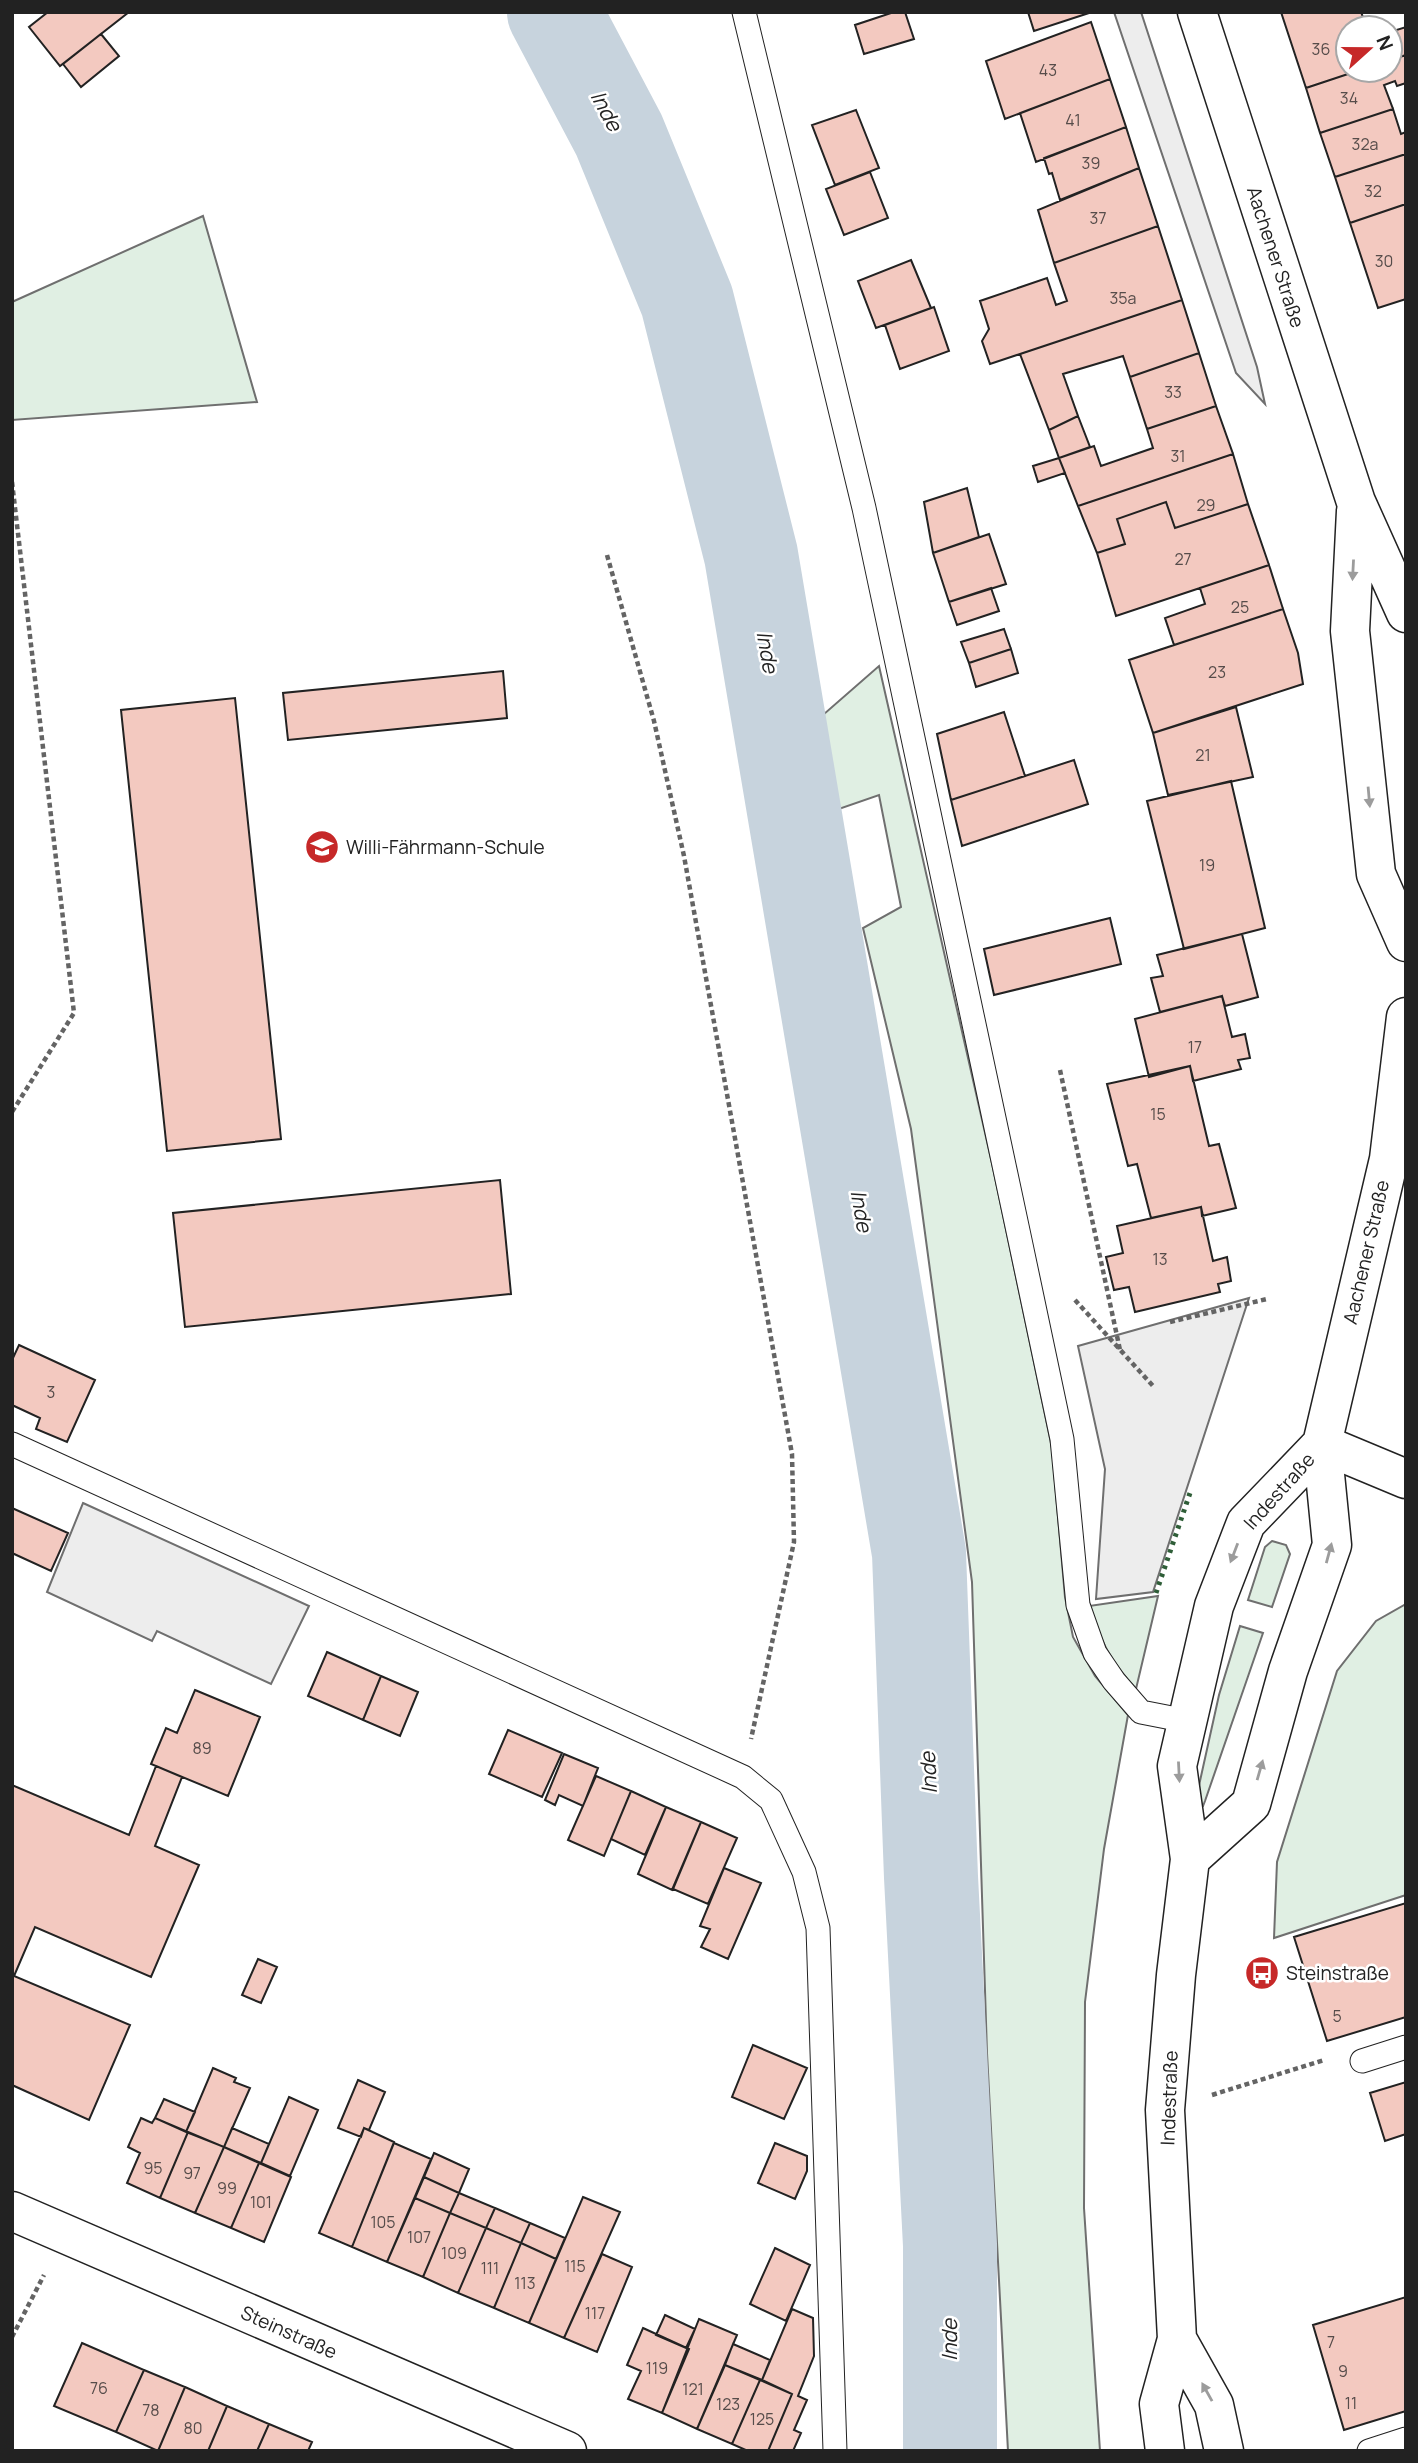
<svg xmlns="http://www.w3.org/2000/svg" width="1418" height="2463" viewBox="0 0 1418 2463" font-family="Manrope,sans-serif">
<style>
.green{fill:#e0efe3;stroke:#6f6f6f;stroke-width:2}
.parking{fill:#ededed;stroke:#6f6f6f;stroke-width:2}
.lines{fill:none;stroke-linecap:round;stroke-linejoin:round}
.river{stroke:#c7d3dd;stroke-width:94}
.building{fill:#f3c9c0;stroke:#222;stroke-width:2}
.lane-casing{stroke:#222;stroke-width:25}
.street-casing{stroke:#222;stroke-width:41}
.primary-casing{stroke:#222;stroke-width:41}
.path{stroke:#646464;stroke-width:4.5;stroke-dasharray:5 3.5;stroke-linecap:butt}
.lane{stroke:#fff;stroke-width:23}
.street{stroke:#fff;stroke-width:38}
.primary{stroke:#fff;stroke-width:38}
.hedge{stroke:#2f5e38;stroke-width:5;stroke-dasharray:3.5 5;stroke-linecap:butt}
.oneway{fill:#9c9c9c}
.labels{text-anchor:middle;stroke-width:5;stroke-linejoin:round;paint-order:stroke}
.number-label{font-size:16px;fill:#564c4a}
.street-label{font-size:19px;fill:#222;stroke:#fff}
.poi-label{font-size:19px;fill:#222;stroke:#fff;text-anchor:start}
.water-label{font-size:21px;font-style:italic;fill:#222;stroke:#fff}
</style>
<rect width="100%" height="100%" fill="#fff"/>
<path class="green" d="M203,216L257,402L12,420V302Z
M879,666L993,1168L1052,1448L1065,1597L1073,1637L1095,1676L1128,1715L1104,1849L1085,2002L1084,2208L1100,2451H1008L987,2053L972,1582L911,1129L863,928L901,907L879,795L836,810L816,721Z
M1272,1541L1286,1545L1290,1554L1272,1607L1248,1600L1265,1547Z
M1158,1596L1136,1689C1109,1659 1102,1643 1089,1606Z
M1406,1604V1895L1274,1938L1277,1862L1337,1671L1376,1621Z
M1240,1626L1263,1633L1205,1801L1203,1806H1199L1196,1799L1219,1695Z"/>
<path class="parking" d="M1114,12H1141L1257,367L1265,404L1236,373Z
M1249,1298L1153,1592L1096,1599L1105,1469L1078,1346Z
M83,1503L309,1606L271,1684L157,1631L152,1641L47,1592Z"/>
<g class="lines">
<path class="river" d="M554,12L619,135L687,301L751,555L919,1553L931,1877L950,2245V2451"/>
</g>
<path class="building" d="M48,12H129L60,66L29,27Z
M894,12H905L914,39L864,54L855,25Z
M1028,12H1088L1089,13L1034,31Z
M1281,12H1361L1367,28H1348V70H1360L1306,88Z
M1091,22L1110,79L1005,119L986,61Z
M1406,27V55L1390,60V32Z
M101,34L119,56L81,87L63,64Z
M1406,55V83L1397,86L1395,81L1384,85L1393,109L1320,133L1306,88L1360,70H1390V60Z
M1110,79L1126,127L1036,162L1020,113Z
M1393,109L1401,134L1406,132V154L1335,177L1320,133Z
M856,110L879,168L835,185L812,125Z
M1126,127L1139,168L1060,200L1052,173L1049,174L1044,158Z
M1406,154V204L1350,223L1335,177Z
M1139,168L1158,226L1054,263L1038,210Z
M870,172L888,218L844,235L826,189Z
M1406,204V299L1378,308L1350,223Z
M1158,226L1182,300L990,364L982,341L989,329L980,301L1047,278L1056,305L1067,301L1054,263Z
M911,260L931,308L876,328L858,281Z
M1182,300L1199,353L1130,377L1123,356L1063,374L1078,416L1049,430L1020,354Z
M934,307L949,351L900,369L885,325Z
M1199,353L1216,406L1147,429L1130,377Z
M1216,406L1233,454L1078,506L1059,458L1094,446L1101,466L1153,448L1147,429Z
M1078,416L1090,447L1059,458L1049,430Z
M1233,454L1248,504L1175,528L1166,502L1117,519L1125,544L1097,553L1078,506Z
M1059,458L1065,473L1038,482L1033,466Z
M967,488L979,537L933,553L924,502Z
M1166,502L1175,528L1248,504L1269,565L1116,616L1097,553L1125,544L1117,519Z
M989,534L1006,584L949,602L933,553Z
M1269,565L1283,609L1174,645L1165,618L1205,604L1200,588Z
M991,588L999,611L957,625L949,602Z
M1283,609L1298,653L1303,684L1153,733L1129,660Z
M1004,629L1011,649L969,663L961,642Z
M1011,649L1018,673L976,687L969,663Z
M503,671L507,718L288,740L283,693Z
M235,698L281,1139L167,1151L121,710Z
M1236,707L1253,777L1168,795L1153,733Z
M1004,712L1025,776L951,800L937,734Z
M1074,760L1088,804L962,846L951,800Z
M1231,781L1265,928L1184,949L1147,801Z
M1110,918L1121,964L994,995L984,949Z
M1242,934L1258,997L1225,1006L1222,996L1160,1012L1151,978L1163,976L1157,955Z
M1222,996L1232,1037L1245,1034L1250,1058L1238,1060L1241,1069L1193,1081L1190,1066L1149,1077L1135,1019Z
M1190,1066L1209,1146L1219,1144L1236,1208L1202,1216L1201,1207L1151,1218L1137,1164L1128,1166L1107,1084Z
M500,1180L511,1294L185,1327L173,1213Z
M1201,1207L1213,1261L1227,1257L1231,1281L1218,1284L1220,1292L1135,1312L1129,1287L1114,1290L1106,1257L1123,1253L1117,1226Z
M19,1345L95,1380L67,1442L36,1429L40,1418L12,1405V1360Z
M12,1508L68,1533L51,1571L12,1553Z
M327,1652L381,1676L363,1720L308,1696Z
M381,1676L418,1692L400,1736L363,1720Z
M195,1690L260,1717L228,1796L151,1764L166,1728L177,1733Z
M508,1730L562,1753L542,1797L489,1774Z
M564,1754L598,1768L583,1806L559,1795L555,1805L545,1800Z
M156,1766L182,1777L155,1846L199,1865L151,1977L35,1927L14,1976L130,2025L89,2120L12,2085V1785L129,1835Z
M596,1776L631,1791L604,1856L568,1840Z
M631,1791L666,1807L645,1855L611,1839Z
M666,1807L701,1822L672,1890L638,1874Z
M701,1822L737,1838L708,1904L673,1889Z
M724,1868L761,1883L728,1959L701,1947L710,1929L700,1926Z
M1406,1903V2017L1327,2041L1294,1937Z
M258,1959L277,1967L261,2003L242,1995Z
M753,2045L807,2068L784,2119L732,2097Z
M213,2068L236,2078L234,2082L250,2088L224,2147L186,2132Z
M358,2080L385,2092L369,2130L364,2128L361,2137L338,2128Z
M1406,2082V2134L1385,2141L1370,2093Z
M289,2097L318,2110L290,2176L261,2163Z
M164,2099L195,2112L186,2132L155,2118Z
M141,2118L152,2123L155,2118L188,2132L160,2198L127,2183L140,2153L128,2147Z
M232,2128L269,2144L261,2163L224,2147Z
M364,2128L394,2142L352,2247L319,2233Z
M188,2132L224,2147L195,2213L160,2198Z
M394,2143L431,2159L387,2262L352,2247Z
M775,2143L807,2156V2171L795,2199L758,2183Z
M224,2147L259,2163L231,2228L195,2213Z
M434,2153L469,2169L459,2193L424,2177Z
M259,2163L291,2177L264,2242L231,2228Z
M424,2177L459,2193L450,2213L415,2198Z
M459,2193L495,2208L486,2228L450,2213Z
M583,2197L620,2212L564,2338L529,2323Z
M415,2198L450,2213L423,2277L387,2262Z
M495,2208L530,2223L521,2243L486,2228Z
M450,2213L486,2228L458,2293L423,2277Z
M530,2223L565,2238L556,2259L521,2243Z
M486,2228L521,2243L494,2308L458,2293Z
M521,2243L556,2259L529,2323L494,2308Z
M775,2248L810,2265L786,2321L750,2304Z
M602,2254L632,2267L597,2352L564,2338Z
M1406,2297V2411L1344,2430L1313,2325Z
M792,2309L813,2318L814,2356L798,2396L807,2400L794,2430L801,2433L793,2451H768L792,2394L762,2380Z
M665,2315L695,2329L686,2348L656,2335Z
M699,2319L737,2335L697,2429L662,2413Z
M643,2328L689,2349L662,2413L628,2399L641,2371L627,2365Z
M82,2343L144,2370L116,2432L54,2406Z
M733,2344L770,2360L762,2380L725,2365Z
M725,2365L760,2380L732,2444L697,2429Z
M144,2370L185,2387L158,2451L116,2432Z
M760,2380L792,2394L768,2451H748L732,2444Z
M185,2387L227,2406L208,2451H158Z
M227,2406L269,2424L257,2451H208Z
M269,2424L312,2442L308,2451H257Z"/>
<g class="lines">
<g class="lane-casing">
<path id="lane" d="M744,12L864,508L1020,1240L1062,1439L1078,1605L1095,1653L1114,1681L1141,1712L1187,1721
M12,1444L743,1777L771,1800L804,1872L818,1928L835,2451
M1362,2061L1406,2047
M1369,2451L1406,2439"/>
</g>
<g class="street-casing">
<path id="street" d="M1322,1444L1406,1479
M12,2211L567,2451"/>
</g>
<g class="primary-casing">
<path id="primary" d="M1197,12L1356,502L1406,613
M1356,511L1350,631L1376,874L1406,942
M1190,1859L1251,1804L1288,1671L1332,1545L1322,1444L1389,1159L1406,1017
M1177,2339L1214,2405L1224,2451
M1165,2451L1159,2404L1177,2339L1165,2110L1176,1975L1190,1859L1177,1766L1214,1606L1246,1523L1322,1444"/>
</g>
<path class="path" d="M12,482L74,1013L12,1112
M607,555L654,721L684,856L792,1454L794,1542L751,1739
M1060,1070L1120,1350
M1075,1300L1153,1386
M1170,1322L1267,1299
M1212,2095L1324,2060
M12,2337L44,2275"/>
<use href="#lane" class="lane"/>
<use href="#street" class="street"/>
<use href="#primary" class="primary"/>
<path class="hedge" d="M1156,1593L1191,1490"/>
</g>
<defs><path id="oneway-solid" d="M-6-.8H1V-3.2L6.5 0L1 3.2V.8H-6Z" transform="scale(1.75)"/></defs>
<g class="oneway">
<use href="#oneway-solid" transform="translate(1353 570) rotate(93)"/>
<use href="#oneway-solid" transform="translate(1369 797) rotate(85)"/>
<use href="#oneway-solid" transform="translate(1234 1553) rotate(111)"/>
<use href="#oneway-solid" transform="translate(1329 1553) rotate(-75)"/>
<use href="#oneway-solid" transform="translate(1260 1770) rotate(-74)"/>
<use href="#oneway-solid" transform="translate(1179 1772) rotate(87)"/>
<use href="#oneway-solid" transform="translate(1207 2392) rotate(-119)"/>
</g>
<defs>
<g id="school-disc" transform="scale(1.75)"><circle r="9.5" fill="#c62828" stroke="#fff"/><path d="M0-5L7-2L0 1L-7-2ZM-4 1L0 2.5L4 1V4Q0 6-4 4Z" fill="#fff"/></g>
<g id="bus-disc" transform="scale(1.75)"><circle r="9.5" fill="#c62828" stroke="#fff"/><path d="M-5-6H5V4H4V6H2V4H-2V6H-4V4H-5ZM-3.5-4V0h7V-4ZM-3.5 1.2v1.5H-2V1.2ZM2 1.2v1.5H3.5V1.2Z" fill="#fff"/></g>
</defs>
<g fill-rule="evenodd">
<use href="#school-disc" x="322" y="847"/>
<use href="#bus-disc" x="1262" y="1973"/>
</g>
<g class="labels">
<g class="number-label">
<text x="1321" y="55">36</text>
<text x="1048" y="76">43</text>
<text x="1349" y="104">34</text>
<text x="1073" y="126">41</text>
<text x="1365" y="150">32a</text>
<text x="1091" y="169">39</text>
<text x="1373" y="197">32</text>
<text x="1098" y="224">37</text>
<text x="1384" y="267">30</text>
<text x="1123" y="304">35a</text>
<text x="1173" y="398">33</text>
<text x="1178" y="462">31</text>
<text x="1206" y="511">29</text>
<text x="1183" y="565">27</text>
<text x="1240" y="613">25</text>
<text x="1217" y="678">23</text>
<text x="1203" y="761">21</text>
<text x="1207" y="871">19</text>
<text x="1195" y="1053">17</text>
<text x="1158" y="1120">15</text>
<text x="1160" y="1265">13</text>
<text x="51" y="1398">3</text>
<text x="202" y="1754">89</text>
<text x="1337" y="2022">5</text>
<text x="153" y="2174">95</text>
<text x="192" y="2179">97</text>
<text x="227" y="2194">99</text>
<text x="261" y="2208">101</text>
<text x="383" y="2228">105</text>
<text x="419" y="2243">107</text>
<text x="454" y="2259">109</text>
<text x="575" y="2272">115</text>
<text x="490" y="2274">111</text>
<text x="525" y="2289">113</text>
<text x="595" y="2319">117</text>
<text x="1331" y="2348">7</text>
<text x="657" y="2374">119</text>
<text x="1343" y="2377">9</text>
<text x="99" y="2394">76</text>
<text x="693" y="2395">121</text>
<text x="1351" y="2409">11</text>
<text x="728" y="2410">123</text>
<text x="151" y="2416">78</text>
<text x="762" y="2425">125</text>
<text x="193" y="2434">80</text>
</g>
<g class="street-label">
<text transform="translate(1276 257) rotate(72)" y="7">Aachener Straße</text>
<text transform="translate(1366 1252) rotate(-77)" y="7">Aachener Straße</text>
<text transform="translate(1279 1491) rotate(-48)" y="7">Indestraße</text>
<text transform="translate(1169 2098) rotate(-88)" y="7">Indestraße</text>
<text transform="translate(289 2332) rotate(24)" y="7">Steinstraße</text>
</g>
<g class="poi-label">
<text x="346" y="854">Willi-Fährmann-Schule</text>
<text x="1286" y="1980">Steinstraße</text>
</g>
<g class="water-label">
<text transform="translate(606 111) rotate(62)" y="7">Inde</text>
<text transform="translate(767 652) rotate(80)" y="7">Inde</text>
<text transform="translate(861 1211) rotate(80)" y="7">Inde</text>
<text transform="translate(929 1773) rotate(-93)" y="7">Inde</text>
<text transform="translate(950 2340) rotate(-90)" y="7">Inde</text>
</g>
</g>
<rect width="1418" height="2463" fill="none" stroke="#222222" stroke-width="28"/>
<g transform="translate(1369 49) rotate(69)"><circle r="33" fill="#ffffff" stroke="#a7a7a7" stroke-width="2"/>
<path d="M0-5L12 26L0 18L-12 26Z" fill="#c62828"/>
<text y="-10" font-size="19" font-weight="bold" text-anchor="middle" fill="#222222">N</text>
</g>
</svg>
